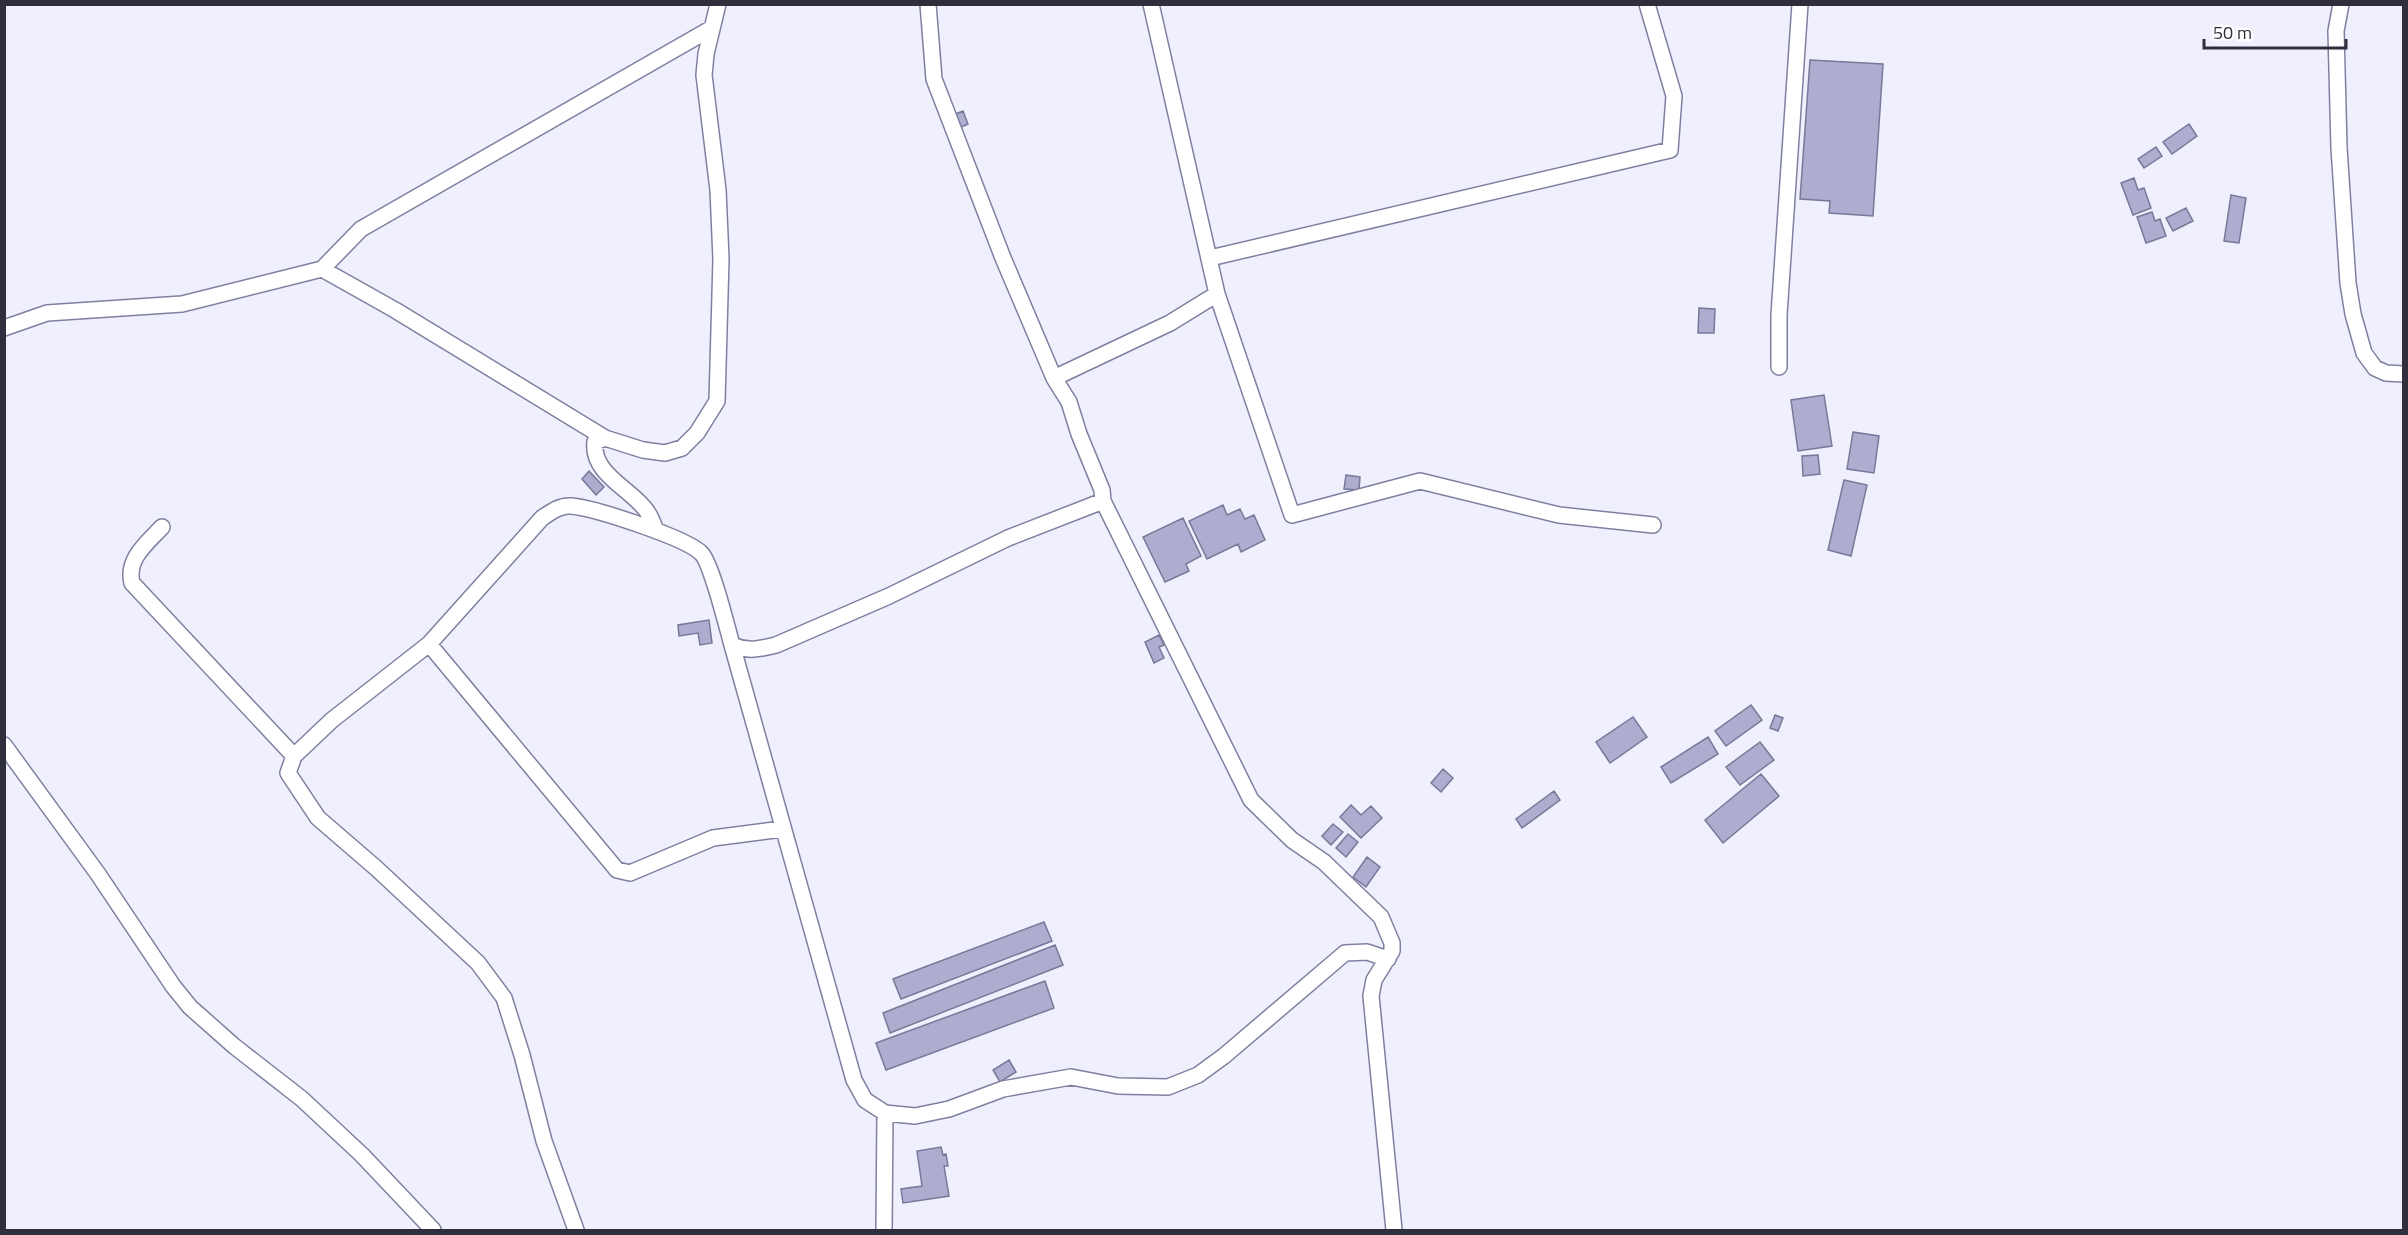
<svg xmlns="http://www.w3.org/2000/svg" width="2408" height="1235" viewBox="0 0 2408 1235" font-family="'Titillium Web',sans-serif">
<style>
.building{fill:#acadcf;stroke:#787998;stroke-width:1.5}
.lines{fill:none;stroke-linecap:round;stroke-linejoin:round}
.minor-casing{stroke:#7f80a0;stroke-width:18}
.minor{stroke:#fff;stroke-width:15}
</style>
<rect width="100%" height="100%" fill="#efeffe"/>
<path class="building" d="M1810,60L1883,64L1873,216L1829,213L1830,201L1800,199Z
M963,111L968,124L959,128L953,115Z
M2189,124L2197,136L2172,154L2163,142Z
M2156,147L2162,156L2144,168L2138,159Z
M2134,178L2138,190L2144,188L2151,208L2133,215L2121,183Z
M2231,195L2246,198L2239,243L2224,241Z
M2186,208L2193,221L2173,231L2166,218Z
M2152,212L2155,221L2160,219L2166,236L2146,243L2137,217Z
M1699,308L1715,309L1714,333H1698Z
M1824,395L1832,446L1798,451L1791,400Z
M1853,432L1879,436L1874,473L1847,469Z
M1818,455L1820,474L1803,476L1802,456Z
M589,471L604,487L596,495L582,479Z
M1346,475L1360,477L1359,490L1344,489Z
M1844,480L1867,485L1851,556L1828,550Z
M1223,505L1227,515L1240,509L1245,519L1254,515L1265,540L1241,552L1238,544L1207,559L1189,521Z
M1183,518L1201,556L1186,564L1189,571L1165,582L1143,537Z
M709,620L712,643L700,645L698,633L679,636L678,625Z
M1159,635L1164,645L1159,647L1164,658L1154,663L1145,642Z
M1751,705L1762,720L1726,746L1715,731Z
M1775,715L1783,718L1778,731L1770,728Z
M1633,717L1647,737L1610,763L1596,742Z
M1708,737L1718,754L1671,783L1661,767Z
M1760,742L1774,760L1740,785L1726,767Z
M1443,769L1453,778L1441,792L1431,783Z
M1761,774L1779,796L1723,843L1705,820Z
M1554,791L1560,800L1522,828L1516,819Z
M1351,805L1361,815L1371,806L1382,818L1361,838L1340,817Z
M1333,824L1343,832L1331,845L1322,836Z
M1348,834L1358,842L1346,857L1336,848Z
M1367,857L1380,867L1366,887L1353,877Z
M1044,922L1052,941L901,999L893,979Z
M1055,945L1063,965L890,1033L883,1013Z
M1045,981L1054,1008L886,1070L876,1043Z
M1009,1060L1016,1072L1000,1082L993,1070Z
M941,1147L943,1155L946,1154L948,1166H944L949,1196L903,1203L901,1189L922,1186L917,1151Z"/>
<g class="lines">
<g class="minor-casing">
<path id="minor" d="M928,4L934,79L1003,258L1054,378
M1151,4L1217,294L1292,515L1420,481L1559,515L1653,525
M2341,4L2336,31L2339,148L2348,283L2353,314L2364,353L2375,368L2386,373L2404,374
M1210,258L1670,150L1674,96L1647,4
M322,269L395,310L605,438
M4,328L47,313L182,304L322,269L361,229L712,28
M1779,367V315L1800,4
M1103,501L1251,800L1292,840L1324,862L1381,917L1392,943V951L1374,980L1371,996L1394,1230
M162,527C147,543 126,559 132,583L294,756
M656,531C654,526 652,519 648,513C634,490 591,475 595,442L605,438L643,450L665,453L682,448L697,433L717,401L721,259L718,190L704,75L706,54L718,4
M429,644L617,870L630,873L713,838L782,829
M732,645L854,1080L865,1100L885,1113L915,1116L949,1109L1003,1089L1071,1077L1118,1086L1168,1087L1198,1075L1224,1056L1345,953L1367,952L1388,959
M4,745L98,874L173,986L190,1007L234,1046L302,1099L362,1155L433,1230
M576,1230L544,1141L522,1055L504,998L478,963L376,868L318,818L288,773L294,756L332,720L429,644L542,518C551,512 560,505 571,506C595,508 686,538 701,553C711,562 727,627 732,645C748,652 760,649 776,645L889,596L1008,538L1103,501L1102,490L1079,434L1069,402L1054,378L1170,323L1217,294
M884,1230L885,1113"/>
</g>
<use href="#minor" class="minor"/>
</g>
<rect width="2408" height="1235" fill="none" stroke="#2e2e3c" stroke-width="12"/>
<path d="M2204 39v9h142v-9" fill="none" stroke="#2e2e3c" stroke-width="3"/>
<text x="2213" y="39" font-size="18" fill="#2e2e3c" stroke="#fefefe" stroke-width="4.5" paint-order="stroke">50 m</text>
</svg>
